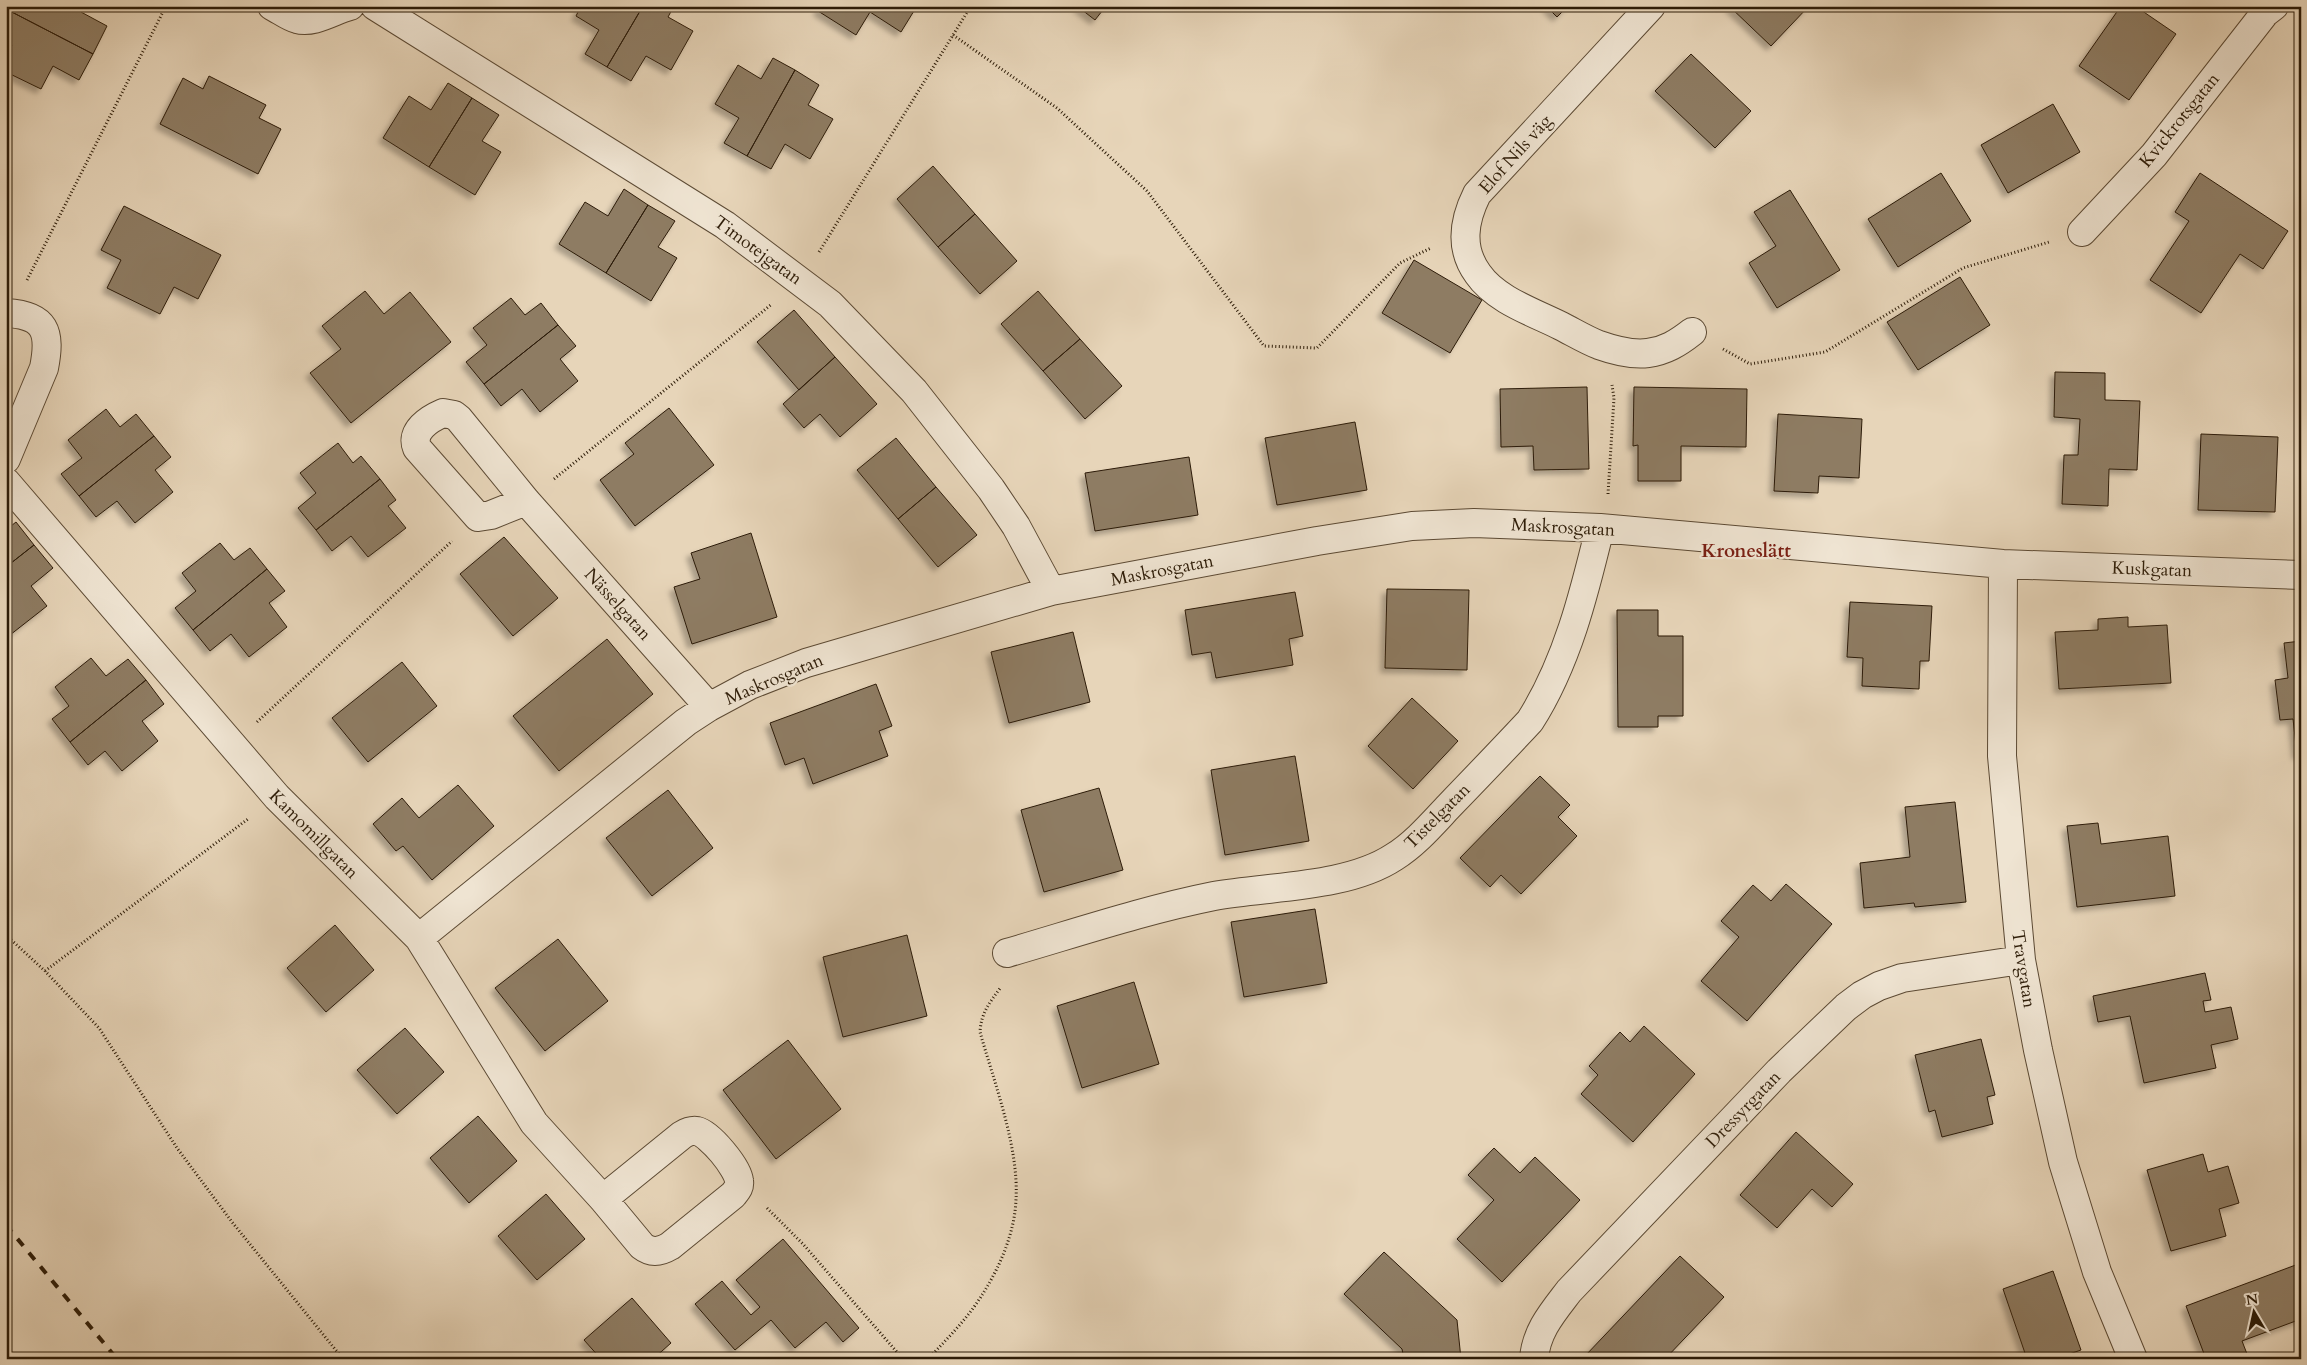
<svg xmlns="http://www.w3.org/2000/svg" width="2307" height="1365" viewBox="0 0 2307 1365" font-family="Cardo,serif">
<style>
.building{fill:#8e7c64;stroke:#2d1c08;filter:url(#shadow)}
.lines{fill:none;stroke-linecap:round;stroke-linejoin:round}
.street-casing{stroke:#5c4a34;stroke-width:30}
.path{stroke:#2d1c08;stroke-width:3;stroke-dasharray:1 2.5;stroke-linecap:butt}
.street{stroke:#efe4d2;stroke-width:28}
.rail{stroke:#2d1c08;stroke-width:4;stroke-dasharray:9 9;stroke-linecap:butt}
.labels{text-anchor:middle;stroke-width:4.5;stroke-linejoin:round;paint-order:stroke}
.street-label{font-size:18px;fill:#2d1c08;stroke:#efe4d2}
.neighbourhood-label{font-size:19px;font-weight:bold;fill:#7a1f14;stroke:#efe4d2}
</style>
<defs>
<filter id="shadow"><feDropShadow dx="-4.5" dy="4.5" stdDeviation="2.5" flood-color="#0004"/></filter>
</defs>
<rect width="100%" height="100%" fill="#e7d5b9"/>
<filter id="stains"><feTurbulence type="fractalNoise" baseFrequency=".004" numOctaves="4"/><feColorMatrix values="0 0 0 0 .2 0 0 0 0 .09 0 0 0 0 .02 0 0 0 .5 -.17"/></filter>
<radialGradient id="worn" r=".72"><stop offset=".6" stop-color="#630" stop-opacity="0"/><stop offset="1" stop-color="#630" stop-opacity=".3"/></radialGradient>
<path class="building" d="M6,6H84L81,12L107,26L93,54L6,9Z
M581,6H643L607,67L585,54L599,30L576,16Z
M643,6H674L668,17L693,31L671,70L646,56L631,81L607,67Z
M820,6H917L901,32L870,12L856,35L818,11Z
M1077,6H1106L1095,20Z
M1546,6H1568L1557,17Z
M1729,6H1809L1771,46Z
M2121,6H2135L2176,34L2129,100L2079,66Z
M6,9L93,54L79,80L53,66L41,89L6,72V56L12,45L6,42Z
M1691,54L1751,111L1715,148L1655,91Z
M773,58L795,70L747,156L724,143L739,118L715,104L738,65L761,79Z
M795,70L819,85L808,105L833,119L810,159L785,144L771,169L747,156Z
M209,76L266,105L259,118L281,129L258,174L160,124L183,78L203,89Z
M448,83L472,98L429,167L383,138L409,96L431,110Z
M472,98L499,115L482,141L501,152L475,195L429,167Z
M2053,104L2080,152L2008,193L1981,145Z
M933,166L975,214L938,247L897,199Z
M1941,173L1971,221L1898,267L1868,219Z
M2200,173L2288,231L2263,269L2240,254L2201,313L2150,280L2189,221L2175,212Z
M624,189L648,205L606,273L559,244L585,202L608,216Z
M1790,190L1840,270L1777,308L1749,263L1776,246L1754,212Z
M648,205L675,221L658,247L677,258L651,301L606,273Z
M124,206L221,255L198,299L174,287L160,314L107,288L121,260L101,250Z
M975,214L1017,261L980,294L938,247Z
M1414,260L1482,300L1450,353L1382,313Z
M1960,277L1990,325L1918,370L1887,322Z
M365,291L384,314L410,292L451,342L351,423L310,373L341,349L322,326Z
M1038,291L1080,339L1043,371L1001,324Z
M511,298L525,315L541,303L558,325L484,384L466,362L487,345L473,328Z
M794,310L835,357L799,390L757,342Z
M558,325L576,346L560,359L578,381L540,412L522,389L501,406L484,384Z
M1080,339L1122,386L1085,419L1043,371Z
M835,357L877,404L840,437L820,414L804,428L783,404Z
M2055,372L2105,373V400L2140,401L2137,470L2109,469L2108,506L2062,504L2064,455H2078L2080,419L2054,417Z
M1587,387L1589,469L1534,470L1533,446L1501,447L1500,389Z
M1634,387L1747,389L1746,447L1681,446V481H1638V445L1633,446Z
M669,408L714,465L635,526L600,480L634,454L625,443Z
M106,409L120,427L136,414L154,436L79,496L61,474L82,458L68,440Z
M1778,414L1862,419L1859,478L1819,476L1818,493L1774,491Z
M1355,422L1367,490L1277,505L1265,438Z
M2201,434L2278,437L2275,512L2198,510Z
M154,436L171,457L155,470L173,492L135,523L117,501L96,517L79,496Z
M896,438L936,487L898,519L857,470Z
M338,443L353,463L361,456L380,479L316,530L298,508L316,493L300,473Z
M1189,457L1198,515L1095,531L1085,473Z
M380,479L396,500L388,506L406,528L368,557L351,536L332,551L316,530Z
M936,487L977,535L938,567L898,519Z
M16,522L34,545L6,567V530Z
M751,533L777,617L692,644L674,587L700,579L691,553Z
M504,537L558,598L513,636L460,574Z
M220,543L234,560L250,548L267,569L193,630L175,608L196,591L182,573Z
M34,545L53,568L31,586L47,606L10,635L6,630V567Z
M267,569L285,591L269,603L287,627L249,657L231,634L210,651L193,630Z
M1387,589L1469,590L1467,670L1385,668Z
M1295,592L1303,636L1289,639L1293,665L1216,678L1211,652L1192,655L1185,610Z
M1850,602L1932,606L1929,661H1920L1919,689L1862,686L1863,658L1847,657Z
M1617,610H1658V636H1683V716H1658V727H1618Z
M2128,617V627L2167,625L2171,683L2059,689L2055,632L2098,630V619Z
M1073,632L1090,702L1009,723L991,652Z
M607,639L653,694L559,771L513,716Z
M2301,641V754L2297,755L2293,719L2280,720L2275,680L2288,678L2284,643Z
M91,658L106,676L128,659L146,680L70,742L52,719L69,706L55,687Z
M402,662L437,706L368,762L332,718Z
M146,680L164,704L142,721L158,741L122,771L105,751L88,765L70,742Z
M876,684L892,726L879,731L888,756L813,784L804,758L785,765L770,723Z
M1412,698L1458,741L1413,789L1368,746Z
M1295,756L1309,841L1225,855L1211,770Z
M1540,776L1570,805L1558,817L1577,836L1521,894L1501,875L1490,887L1460,858Z
M458,785L494,826L432,880L403,846L396,851L373,824L402,798L419,818Z
M1099,788L1123,870L1044,892L1021,810Z
M668,790L713,848L652,896L606,838Z
M1955,802L1966,902L1915,907L1914,903L1864,908L1860,863L1910,857L1905,807Z
M2098,823L2101,844L2168,836L2175,896L2077,907L2067,826Z
M1786,884L1832,924L1747,1021L1701,981L1739,937L1721,921L1753,885L1771,901Z
M1315,909L1327,983L1244,997L1231,922Z
M335,925L374,970L326,1012L287,968Z
M907,935L927,1016L843,1037L823,957Z
M558,939L608,1001L545,1051L495,988Z
M2205,973L2211,1000L2203,1001L2205,1012L2231,1007L2238,1039L2211,1045L2216,1068L2144,1083L2130,1016L2098,1022L2093,996Z
M1134,982L1159,1064L1082,1088L1057,1006Z
M1644,1026L1695,1074L1633,1142L1581,1094L1598,1075L1589,1066L1620,1032L1630,1042Z
M405,1028L444,1072L397,1114L357,1070Z
M1981,1039L1995,1095L1987,1097L1993,1124L1942,1137L1935,1110L1929,1112L1915,1055Z
M788,1040L841,1109L776,1159L723,1090Z
M478,1116L517,1161L469,1203L430,1158Z
M1796,1132L1853,1184L1832,1207L1812,1189L1777,1228L1740,1195Z
M1494,1148L1520,1173L1535,1157L1580,1200L1502,1282L1457,1239L1494,1200L1468,1175Z
M2203,1154L2208,1172L2228,1166L2239,1203L2219,1209L2226,1236L2171,1251L2147,1170Z
M546,1194L585,1239L537,1280L498,1236Z
M783,1239L859,1328L843,1342L826,1322L795,1348L771,1320L735,1350L695,1304L722,1281L751,1315L760,1307L736,1280Z
M1384,1252L1457,1320L1461,1359H1404L1402,1349L1344,1294Z
M1680,1256L1724,1297L1665,1359H1588L1585,1356Z
M2301,1263V1319L2242,1341L2249,1359H2206L2186,1306Z
M2053,1271L2081,1350L2055,1359H2027L2003,1289Z
M632,1298L671,1343L653,1359H601L584,1340Z"/>
<g class="lines">
<g class="street-casing">
<path id="street" d="M272,6C280,10 289,17 297,19C314,24 334,10 350,6
M375,6L725,225L830,304L914,391L991,489L1016,526L1051,591
M1651,6L1477,194C1464,220 1459,248 1478,274C1496,300 1533,312 1561,326C1573,332 1586,340 1599,345C1613,350 1632,355 1648,353C1665,351 1678,343 1692,332
M2082,232L2154,155L2265,13L2274,6
M6,313C46,315 51,332 44,368L6,459
M6,482L277,797L419,938L534,1123L603,1199L642,1246C651,1253 660,1252 670,1246L733,1195C737,1190 740,1187 739,1181C738,1168 710,1134 697,1131C691,1130 687,1132 682,1135L603,1199
M526,501L491,515L478,517L417,448C410,431 429,419 443,413L454,415L459,419L526,501L709,707
M2003,564L2002,756L2021,960L2038,1050L2063,1162L2097,1272L2133,1359
M419,938L686,722L709,707L750,685L806,663L1051,591L1317,541L1412,526L1474,523L1600,528L2003,564L2301,575
M1007,953C1076,933 1144,910 1214,896C1269,886 1347,888 1394,857C1415,844 1432,824 1449,806C1476,778 1503,750 1530,721C1567,663 1584,594 1600,528
M1534,1359C1536,1331 1553,1312 1569,1291L1779,1071L1846,1007L1862,995L1879,986L1902,978L2021,960"/>
</g>
<path class="path" d="M953,35L1057,108L1147,191L1264,346L1317,348L1400,263L1431,248
M819,252L971,6
M27,280L166,6
M1723,349L1750,364L1825,352L1963,268L2049,242
M554,479L772,304
M1608,494L1614,398L1612,385
M257,722L452,541
M6,935L45,971L99,1028L177,1148L232,1222L343,1359
M45,971L248,819
M767,1208L803,1244L903,1359
M928,1359C947,1339 968,1318 982,1295C1000,1267 1015,1232 1016,1199C1019,1147 994,1082 980,1032C981,1013 990,1002 1001,987"/>
<use href="#street" class="street"/>
<path class="rail" d="M6,1225L117,1359"/>
</g>
<g class="labels">
<g class="street-label">
<text transform="translate(2179 120) rotate(-51)" y="6">Kvickrotsgatan</text>
<text transform="translate(1515 154) rotate(-48)" y="6">Elof Nils väg</text>
<text transform="translate(758 250) rotate(36)" y="6">Timotejgatan</text>
<text transform="translate(1563 527) rotate(3)" y="6">Maskrosgatan</text>
<text transform="translate(2152 569) rotate(2)" y="6">Kuskgatan</text>
<text transform="translate(1162 570) rotate(-11)" y="6">Maskrosgatan</text>
<text transform="translate(618 604) rotate(48)" y="6">Nässelgatan</text>
<text transform="translate(774 679) rotate(-23)" y="6">Maskrosgatan</text>
<text transform="translate(1437 816) rotate(-45)" y="6">Tistelgatan</text>
<text transform="translate(314 834) rotate(45)" y="6">Kamomillgatan</text>
<text transform="translate(2024 969) rotate(81)" y="6">Travgatan</text>
<text transform="translate(1743 1109) rotate(-46)" y="6">Dressyrgatan</text>
</g>
<g class="neighbourhood-label">
<text x="1746" y="557">Kroneslätt</text>
</g>
</g>
<rect width="2307" height="1365" fill="none" stroke="#e7d5b9" stroke-width="25"/>
<rect x="8" y="8" width="2292" height="1350" fill="none" stroke="#2d1c08" stroke-width="2.5"/>
<rect x="12" y="12" width="2282" height="1340" fill="none" stroke="#2d1c08"/>
<g transform="translate(2254 1312) rotate(351)" stroke="#efe4d2" stroke-width="4" paint-order="stroke">
<path d="M0-4L9 19L0 12L-9 19Z" fill="#2d1c08"/>
<text y="-8" font-size="14" font-weight="bold" text-anchor="middle" fill="#2d1c08">N</text>
</g>
<rect width="100%" height="100%" filter="url(#stains)"/>
<rect width="100%" height="100%" fill="url(#worn)"/>
</svg>
